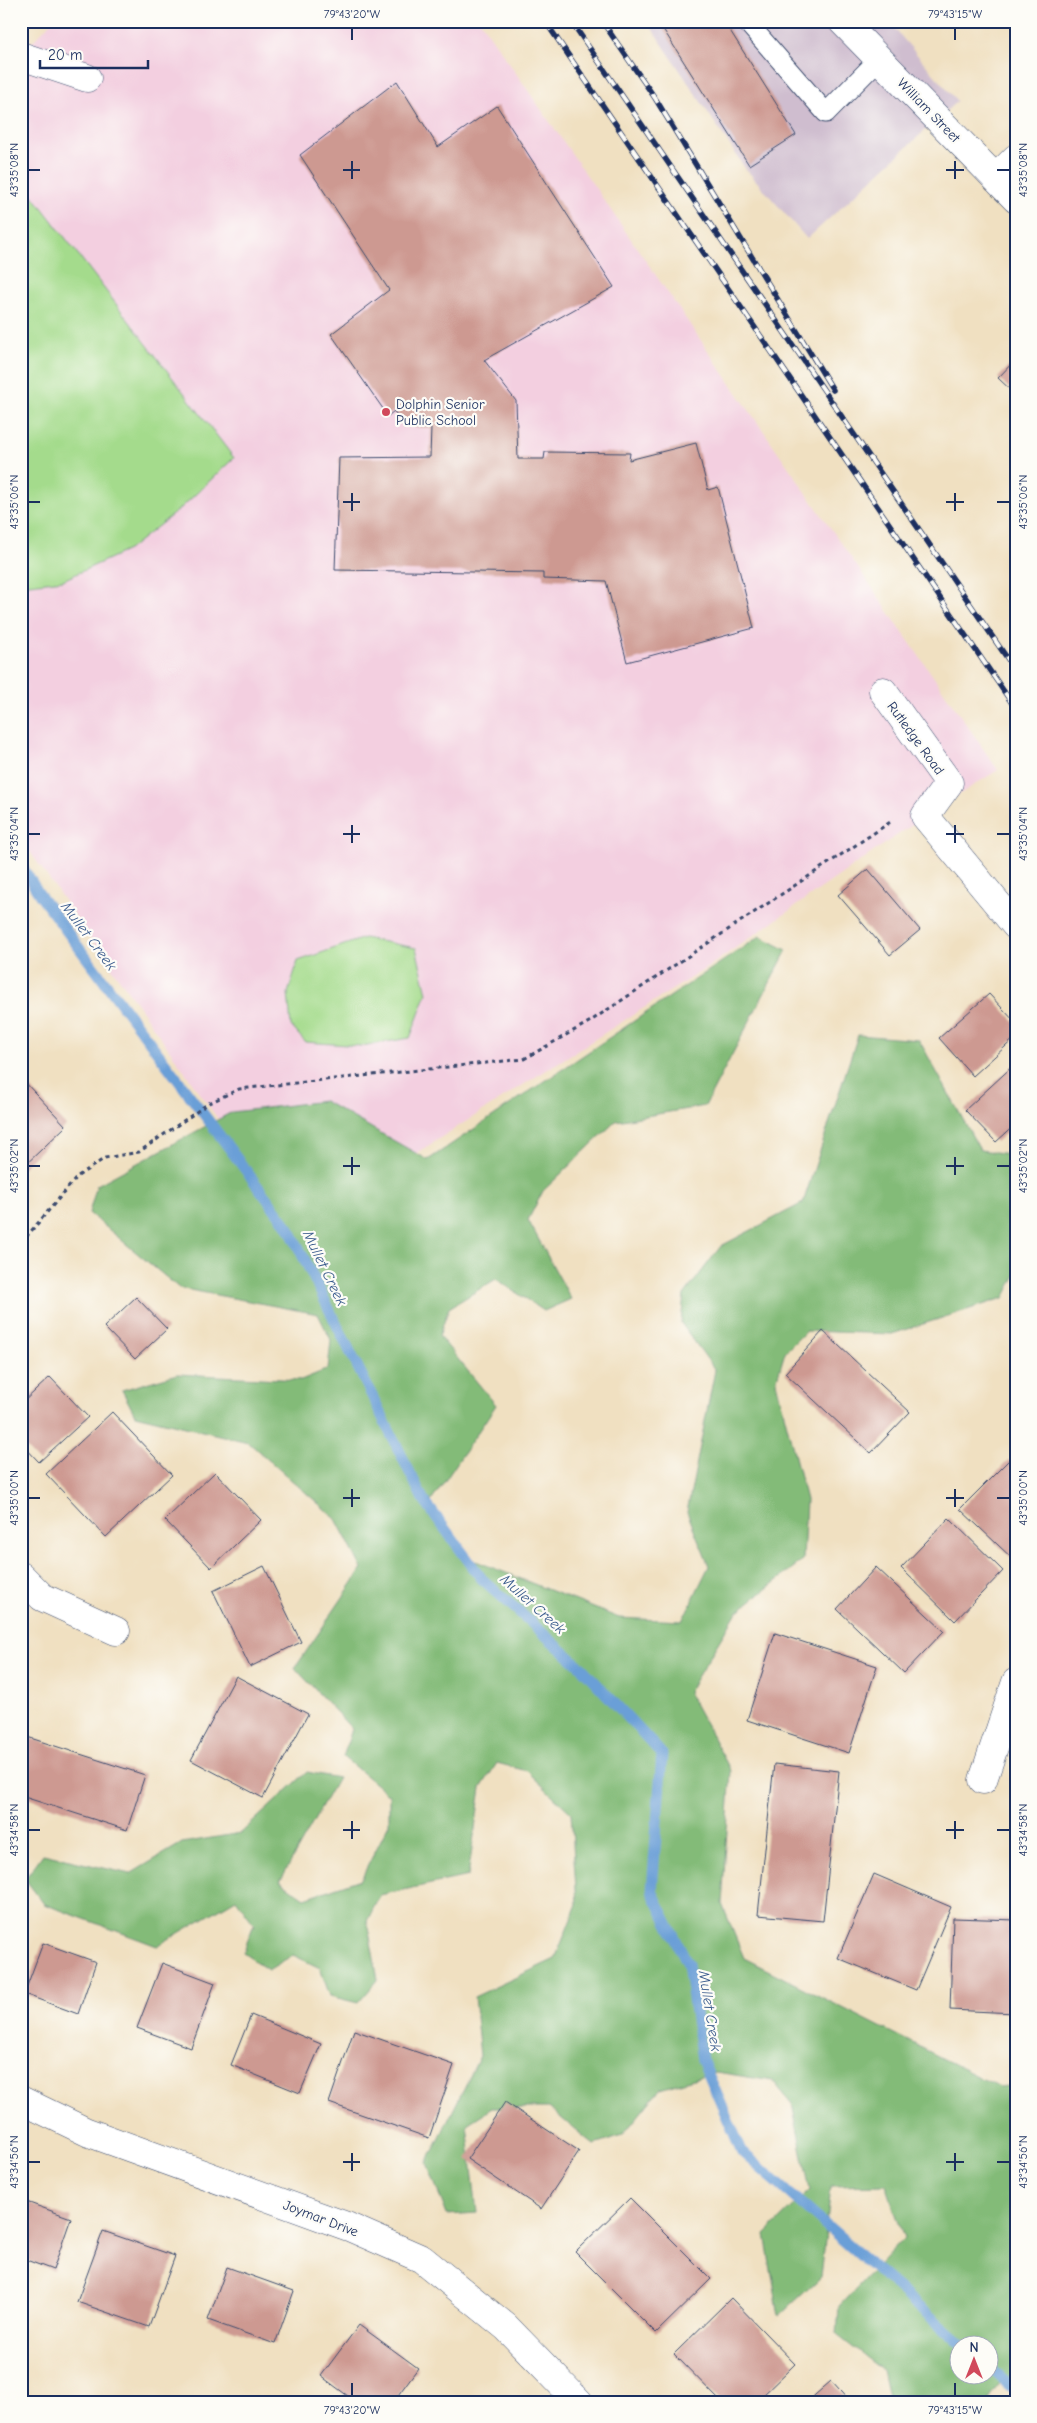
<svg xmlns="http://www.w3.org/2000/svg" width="1037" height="2423" viewBox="0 0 1037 2423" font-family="'Comic Neue',sans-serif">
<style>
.built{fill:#f3cfe0}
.industrial{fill:#cfbdcf}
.green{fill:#a4db8c;stroke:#608575}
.forest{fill:#83bb78;stroke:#4f756b;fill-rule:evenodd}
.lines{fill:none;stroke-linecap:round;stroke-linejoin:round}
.stream{stroke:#6a9fd7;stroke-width:11}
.building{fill:#cd9991}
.service-casing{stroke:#3b4a6d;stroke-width:21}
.minor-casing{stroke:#3b4a6d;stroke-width:29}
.path{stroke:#3b4a6d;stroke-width:3;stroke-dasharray:4 4;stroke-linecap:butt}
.service{stroke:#fff;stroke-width:19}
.minor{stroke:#fff;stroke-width:28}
.rail-casing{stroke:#1b2f5e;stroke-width:5.5}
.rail{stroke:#fdfcf7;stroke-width:4;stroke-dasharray:11;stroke-linecap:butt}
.ticks{fill:none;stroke:#1b2f5e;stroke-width:2}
.poi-dot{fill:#d1495b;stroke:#fdfcf7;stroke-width:2}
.labels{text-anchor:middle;stroke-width:4.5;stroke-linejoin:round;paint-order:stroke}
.street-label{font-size:14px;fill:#1b2f5e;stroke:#fdfcf7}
.poi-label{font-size:14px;fill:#1b2f5e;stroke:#fdfcf7;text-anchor:start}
.water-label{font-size:15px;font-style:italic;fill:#3b5c8e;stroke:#fdfcf7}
.neatline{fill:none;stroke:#1b2f5e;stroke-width:2}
.ticks-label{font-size:12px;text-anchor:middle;fill:#1b2f5e}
</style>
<rect width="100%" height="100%" fill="#fdfcf7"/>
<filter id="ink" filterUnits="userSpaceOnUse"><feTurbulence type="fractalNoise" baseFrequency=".02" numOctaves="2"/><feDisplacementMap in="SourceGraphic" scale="10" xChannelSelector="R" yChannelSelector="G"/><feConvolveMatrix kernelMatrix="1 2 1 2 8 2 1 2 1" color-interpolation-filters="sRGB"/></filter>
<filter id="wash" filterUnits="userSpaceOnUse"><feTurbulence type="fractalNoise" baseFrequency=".0096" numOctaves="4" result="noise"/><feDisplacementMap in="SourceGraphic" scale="20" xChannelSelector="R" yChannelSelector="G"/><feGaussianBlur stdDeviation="1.12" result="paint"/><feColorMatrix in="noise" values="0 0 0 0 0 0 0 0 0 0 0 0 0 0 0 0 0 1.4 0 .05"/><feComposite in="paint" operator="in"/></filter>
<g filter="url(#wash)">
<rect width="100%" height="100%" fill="#f0e0c1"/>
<path class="built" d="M52,21H480L998,770L925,816L708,967L296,1230L21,839V54Z"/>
<path class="industrial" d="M647,21H888L957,101L807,239L745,168Z"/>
<path class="green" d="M21,180L234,458L181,508L128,550L63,580L21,585Z
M364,938L416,948L427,993L410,1038L361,1046L305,1042L291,1026L288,993L298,961Z"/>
<path class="forest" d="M760,936L787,950L705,1106L616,1121L543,1191L528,1220L571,1299L544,1311L496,1279L449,1308L439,1336L496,1405L428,1506L461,1555L619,1618L682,1621L709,1566L687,1512L715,1370L681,1323L684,1295L721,1246L803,1203L858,1035L919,1040L980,1150L1016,1155V1275L1004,1298L892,1334L806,1331L785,1352L776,1382L806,1500L803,1560L737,1612L688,1692L731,1771L722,1904L744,1958L999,2087L1016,2085V2381L1000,2383L987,2402H889L882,2370L837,2335L839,2306L904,2238L886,2185L831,2186L821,2277L779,2316L765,2234L810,2190L792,2104L773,2081L716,2072L660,2089L622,2136L594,2145L549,2108H492L467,2124L477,2213L447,2215L427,2163L480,2056L474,1997L555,1959L577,1904L571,1813L527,1771L497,1763L481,1788L468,1876L380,1895L367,1921L378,1980L358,2003L330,1996L320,1968L293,1955L268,1970L243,1953L254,1924L236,1899L157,1946L44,1904L25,1879L43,1854L130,1874L182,1843L241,1833L307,1772L338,1778L280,1881L305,1898L361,1879L389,1824V1795L343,1757L352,1729L295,1668L362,1569L336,1519L248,1442L135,1415L122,1390L177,1374L301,1380L328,1369L331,1340L318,1314L179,1288L89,1213L97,1185L232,1112L324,1101L428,1160ZM960,2346H990V2376H960Z"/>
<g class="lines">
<path class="stream" d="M21,865L41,897L289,1228L423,1499L482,1579L582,1668L662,1754L652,1891L688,1964L702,2060L742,2152L964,2346
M990,2368L1016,2390"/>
</g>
<g id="blocks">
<path class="building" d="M658,21H724L796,135L749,165Z
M397,81L438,147L497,106L614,287L484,360L516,401L518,459H544L545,452L630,453L629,460L696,443L708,490L718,487L754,628L627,662L606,581L543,579V573L335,570L339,458L430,457L431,428L404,427L394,411L388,416L331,334L389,290L300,155Z
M1016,359V395L998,378Z
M868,869L920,930L890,955L838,895Z
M989,994L1016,1023V1037L973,1076L939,1038Z
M1016,1063V1124L996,1142L965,1110Z
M21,1078L66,1126L21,1169Z
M136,1297L167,1329L135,1359L104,1327Z
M823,1331L910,1412L871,1453L785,1373Z
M50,1377L88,1417L39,1462L21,1443V1404Z
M112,1412L172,1475L106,1537L46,1474Z
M1009,1460L1016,1467V1562L960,1509Z
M215,1472L261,1520L211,1568L165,1520Z
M949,1518L1003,1571L955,1621L901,1568Z
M264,1566L301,1642L250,1667L213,1591Z
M876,1567L944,1631L904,1673L837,1609Z
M775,1633L877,1666L849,1753L747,1720Z
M236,1676L308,1714L263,1798L191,1760Z
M21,1735L145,1775L127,1830L21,1796Z
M774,1764L839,1771L823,1921L758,1915Z
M874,1874L951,1907L916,1990L838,1958Z
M953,1918L1016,1920L1015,2013L950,2010Z
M43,1943L96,1962L78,2014L24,1994Z
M162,1963L215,1983L191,2048L137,2028Z
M251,2015L321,2044L300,2093L231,2065Z
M354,2030L454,2065L429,2138L329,2103Z
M505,2102L579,2151L541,2209L467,2159Z
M630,2198L711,2279L656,2333L575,2252Z
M21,2200L71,2218L53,2270L21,2258Z
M103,2231L175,2256L149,2327L77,2302Z
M227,2267L294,2291L275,2344L208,2320Z
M731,2298L795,2364L756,2402H721L674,2354Z
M359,2325L418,2368L393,2402H356L321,2376Z
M831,2381L850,2402H807Z"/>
</g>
</g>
<g filter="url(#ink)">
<use href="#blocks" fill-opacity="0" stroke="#3b4a6d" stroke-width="1"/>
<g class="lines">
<g class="service-casing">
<path id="service" d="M746,21L826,113L879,59"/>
</g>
<g class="minor-casing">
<path id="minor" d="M842,21L1016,199
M21,56L87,78
M996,178L1016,158
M883,691L949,783L925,816L1016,926
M21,1576L42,1597L116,1631
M983,1780L1016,1682
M21,2100L87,2132L349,2227L422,2259L506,2327L579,2402"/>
</g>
<path class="path" d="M21,1243L78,1176L105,1158L139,1152L209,1103L239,1089L524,1059L589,1022L892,821"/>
<use href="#service" class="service"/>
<use href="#minor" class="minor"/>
<g class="rail-casing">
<path id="rail" d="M545,21L1016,709
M571,21L1016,671
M602,21L655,98L833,390"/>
</g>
<use href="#rail" class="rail"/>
</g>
</g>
<path class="ticks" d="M352,28V40M955,28V40M352,161V179M955,161V179M28,170H40M343,170H360M946,170H964M997,170H1010M352,493V511M955,493V511M28,502H40M343,502H360M946,502H964M997,502H1010M352,825V843M955,825V843M28,834H40M343,834H360M946,834H964M997,834H1010M352,1157V1175M955,1157V1175M28,1166H40M343,1166H360M946,1166H964M997,1166H1010M352,1489V1507M955,1489V1507M28,1498H40M343,1498H360M946,1498H964M997,1498H1010M352,1821V1839M955,1821V1839M28,1830H40M343,1830H360M946,1830H964M997,1830H1010M352,2153V2171M955,2153V2171M28,2162H40M343,2162H360M946,2162H964M997,2162H1010M352,2383V2396M955,2383V2396"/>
<circle class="poi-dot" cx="386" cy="412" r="5"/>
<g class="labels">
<g class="street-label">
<text transform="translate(929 110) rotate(46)" y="5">William Street</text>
<text transform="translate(916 738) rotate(54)" y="5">Rutledge Road</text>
<text transform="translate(321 2218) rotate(21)" y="5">Joymar Drive</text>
</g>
<g class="poi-label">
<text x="396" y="409">Dolphin Senior<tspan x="396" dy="16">Public School</tspan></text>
</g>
<g class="water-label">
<text transform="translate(89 936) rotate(53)" y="5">Mullet Creek</text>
<text transform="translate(325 1268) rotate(64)" y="5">Mullet Creek</text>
<text transform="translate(533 1604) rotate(42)" y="5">Mullet Creek</text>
<text transform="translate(710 2011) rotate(81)" y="5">Mullet Creek</text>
</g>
</g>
<rect width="1037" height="2423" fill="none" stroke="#fdfcf7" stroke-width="55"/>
<g transform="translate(974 2360)"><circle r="24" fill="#fdfcf7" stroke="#a3aaba"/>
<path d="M0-4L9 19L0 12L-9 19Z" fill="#d1495b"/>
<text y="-8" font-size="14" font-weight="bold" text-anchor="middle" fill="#1b2f5e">N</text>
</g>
<path d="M40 60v8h108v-8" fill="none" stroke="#1b2f5e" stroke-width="2.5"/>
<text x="48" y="60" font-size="15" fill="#1b2f5e" stroke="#fdfcf7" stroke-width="4" paint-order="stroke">20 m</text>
<rect x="28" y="28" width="982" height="2368" class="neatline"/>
<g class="ticks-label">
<text x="352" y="18">79°43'20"W</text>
<text x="955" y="18">79°43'15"W</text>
<text transform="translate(14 170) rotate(-90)" y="4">43°35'08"N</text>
<text transform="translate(1023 170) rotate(-90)" y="4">43°35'08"N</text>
<text transform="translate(14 502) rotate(-90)" y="4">43°35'06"N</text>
<text transform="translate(1023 502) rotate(-90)" y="4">43°35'06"N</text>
<text transform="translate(14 834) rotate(-90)" y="4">43°35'04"N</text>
<text transform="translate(1023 834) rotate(-90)" y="4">43°35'04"N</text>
<text transform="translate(14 1166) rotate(-90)" y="4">43°35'02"N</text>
<text transform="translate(1023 1166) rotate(-90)" y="4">43°35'02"N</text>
<text transform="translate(14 1498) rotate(-90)" y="4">43°35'00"N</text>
<text transform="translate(1023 1498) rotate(-90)" y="4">43°35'00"N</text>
<text transform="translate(14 1830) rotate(-90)" y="4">43°34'58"N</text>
<text transform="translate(1023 1830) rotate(-90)" y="4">43°34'58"N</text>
<text transform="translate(14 2162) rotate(-90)" y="4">43°34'56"N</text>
<text transform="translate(1023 2162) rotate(-90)" y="4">43°34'56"N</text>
<text x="352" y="2414">79°43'20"W</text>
<text x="955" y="2414">79°43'15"W</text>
</g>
</svg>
